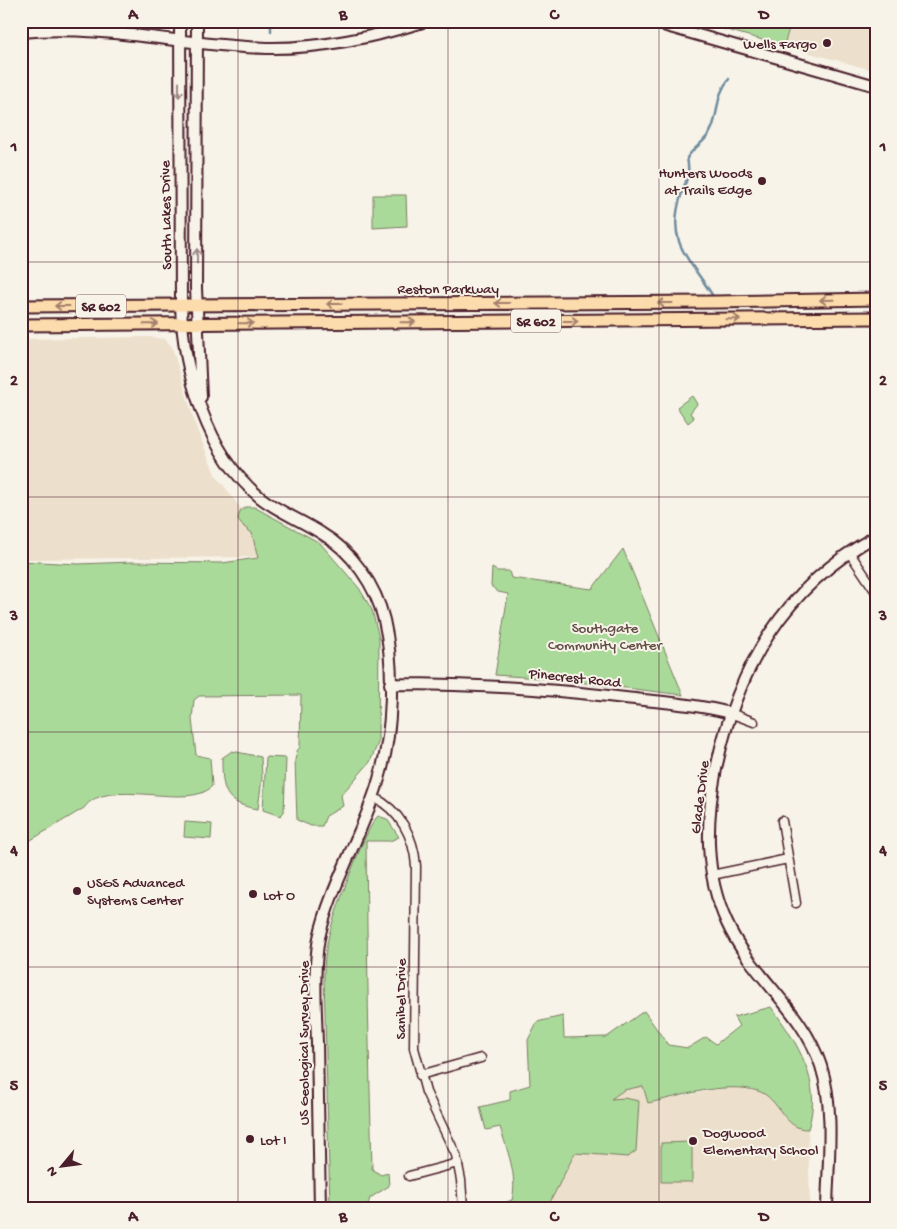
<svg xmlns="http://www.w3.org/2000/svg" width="897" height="1229" viewBox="0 0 897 1229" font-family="'Gochi Hand',sans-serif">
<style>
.built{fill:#ecdfcb}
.green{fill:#aada9a;stroke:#7a7c62}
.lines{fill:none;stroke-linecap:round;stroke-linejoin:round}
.stream{stroke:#708c9e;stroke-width:2.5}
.street-casing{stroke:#4a1f2b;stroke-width:11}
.secondary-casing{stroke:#4a1f2b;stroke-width:14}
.primary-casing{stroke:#4a1f2b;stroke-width:15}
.street{stroke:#f7f3e8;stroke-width:8}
.secondary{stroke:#f7f3e8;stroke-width:10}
.primary{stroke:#fcdcac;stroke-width:11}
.oneway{stroke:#a0898a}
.oneway2{stroke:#a37e6c}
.grid{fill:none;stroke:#4a1f2b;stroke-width:1;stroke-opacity:0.55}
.poi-dot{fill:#4a1f2b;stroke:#f7f3e8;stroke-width:2}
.labels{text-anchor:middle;stroke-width:4;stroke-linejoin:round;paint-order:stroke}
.shield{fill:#f7f3e8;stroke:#7e5f64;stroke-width:1}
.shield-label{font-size:14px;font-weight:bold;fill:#4a1f2b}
.poi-label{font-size:15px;fill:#4a1f2b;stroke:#f7f3e8;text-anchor:start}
.street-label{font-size:15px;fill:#4a1f2b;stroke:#f7f3e8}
.park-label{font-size:15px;fill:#624e47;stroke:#f7f3e8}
.neatline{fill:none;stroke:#4a1f2b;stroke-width:2}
.grid-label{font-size:16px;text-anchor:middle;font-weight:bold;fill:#4a1f2b}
</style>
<rect width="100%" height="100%" fill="#f7f3e8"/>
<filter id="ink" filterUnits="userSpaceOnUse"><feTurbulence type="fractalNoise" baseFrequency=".02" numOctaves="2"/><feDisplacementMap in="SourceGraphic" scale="10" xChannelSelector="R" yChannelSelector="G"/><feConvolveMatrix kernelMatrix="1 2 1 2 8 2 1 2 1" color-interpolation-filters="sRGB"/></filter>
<g filter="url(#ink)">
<path class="built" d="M791,21H876V71L784,46Z
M149,337L165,339L172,347L196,427L215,474L257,530L258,557L21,559V339Z
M643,1086L648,1103L729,1087L759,1091L770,1097L786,1119L800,1129H808L810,1208H547L575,1153L581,1122L624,1090Z"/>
<path class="green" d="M695,21H791L784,46Z
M373,195H406L407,226L373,228Z
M692,396L697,404L690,413L694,418L688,423L677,407Z
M246,507H254L320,543L359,588L372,610L379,638L378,743L370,762L341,795L343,806L326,816L322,826H311L297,820L295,760L297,751L300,747L301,695L199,696L194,700L192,719L196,755L210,758L212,786C191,812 105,775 84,808L21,846V561L78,564L132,562L222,563L258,558L252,533L244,527L238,519L240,511Z
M623,549L683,695L553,679L495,675L508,594L498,592L491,586L492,568L497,571H509L511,578L592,589Z
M232,751L261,757L262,778L258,809C223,804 222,788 222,758Z
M266,757L286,758L284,812L280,816L263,810Z
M378,816L387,819L399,837L390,841H366C367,951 369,1060 372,1169L381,1175L388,1173L389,1186L370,1198L367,1208H330L324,977C324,964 325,952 328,939C332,919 366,826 378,816Z
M185,822L212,824L211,839L184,837Z
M771,1007C798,1043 823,1083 808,1129C783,1130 780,1098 758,1091C723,1081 683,1096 648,1103L643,1086L624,1090L611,1099L624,1098L639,1101L636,1151L628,1157L575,1153L547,1208H504V1203L512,1200C518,1176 507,1150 500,1127L486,1130L480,1107L510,1100V1091L530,1085L528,1040L537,1022L563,1016L564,1038L607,1037L644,1011L668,1045L688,1048L706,1037L716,1044L739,1026L734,1017Z
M692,1142V1182H661V1143Z"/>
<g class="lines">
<path class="stream" d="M271,31V21
M714,298C693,262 666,246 680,199C685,181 691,177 687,158C694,146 707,142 712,128C719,110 716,94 729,79"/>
<g class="street-casing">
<path id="street" d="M849,552L876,592
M730,713L754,722
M373,797C400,810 414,837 416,866L414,1048L426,1092L456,1155L461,1180L463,1208
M782,821L796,903
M712,875L788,859
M420,1075L481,1058
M409,1176L458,1163"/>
</g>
<g class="secondary-casing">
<path id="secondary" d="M180,21L181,305C183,371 207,455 261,498C279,512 301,520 321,533C352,551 376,586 384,620C395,667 393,733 379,779C373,801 363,823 354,844C341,874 326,906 319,938C313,972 316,1008 317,1043C318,1098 319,1153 320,1208
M197,21L196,288L201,397
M649,21L876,86
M21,32C103,24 185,46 267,48C321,49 375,37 426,21
M390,684C470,684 545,688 625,698C660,702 696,704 730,713
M827,1208C828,1162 835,1110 821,1066C803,1010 751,976 727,923C704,873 706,821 716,769C737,668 784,587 876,536"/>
</g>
<g class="primary-casing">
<path id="primary" d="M21,306L717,302L876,299
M21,325L876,318"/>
</g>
<use href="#street" class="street"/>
<use href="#secondary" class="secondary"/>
<use href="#primary" class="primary"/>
</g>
<defs><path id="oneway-shaft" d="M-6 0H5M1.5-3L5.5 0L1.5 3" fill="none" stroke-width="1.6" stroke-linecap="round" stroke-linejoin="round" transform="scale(1.25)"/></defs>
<g class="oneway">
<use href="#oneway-shaft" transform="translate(179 90) rotate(90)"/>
<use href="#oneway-shaft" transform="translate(197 256) rotate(-90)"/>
</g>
<g class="oneway2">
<use href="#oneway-shaft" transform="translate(827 300) rotate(179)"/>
<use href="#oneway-shaft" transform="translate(502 303) rotate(180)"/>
<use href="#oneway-shaft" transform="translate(665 303) rotate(180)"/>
<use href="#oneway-shaft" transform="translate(334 304) rotate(180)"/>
<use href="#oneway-shaft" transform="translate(62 306) rotate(180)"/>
<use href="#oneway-shaft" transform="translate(733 319) rotate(-1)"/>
<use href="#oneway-shaft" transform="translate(571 321)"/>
<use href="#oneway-shaft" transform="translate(408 322) rotate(-1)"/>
<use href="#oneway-shaft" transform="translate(246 323) rotate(-1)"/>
<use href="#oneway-shaft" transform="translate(151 324) rotate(-1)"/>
</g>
</g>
<path class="grid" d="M238,21V1208M448,21V1208M659,21V1208M21,262H876M21,497H876M21,732H876M21,967H876"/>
<g class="poi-dot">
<circle cx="827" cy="43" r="5"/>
<circle cx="762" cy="181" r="5"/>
<circle cx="77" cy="891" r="5"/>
<circle cx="253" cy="894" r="5"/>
<circle cx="250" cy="1139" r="5"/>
<circle cx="693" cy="1141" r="5"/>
</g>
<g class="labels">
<g class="shield">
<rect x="76" y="294.5" width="50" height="23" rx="4"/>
<rect x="511" y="309.5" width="50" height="23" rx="4"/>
</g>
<g class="shield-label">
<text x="101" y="311">SR 602</text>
<text x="536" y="326">SR 602</text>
</g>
<g class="poi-label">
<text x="817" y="48" text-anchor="end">Wells Fargo</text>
<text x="752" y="177" text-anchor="end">Hunters Woods<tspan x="752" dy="17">at Trails Edge</tspan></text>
<text x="87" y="887">USGS Advanced<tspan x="87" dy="17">Systems Center</tspan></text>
<text x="263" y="899">Lot O</text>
<text x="703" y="1137">Dogwood<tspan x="703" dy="17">Elementary School</tspan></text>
<text x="260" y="1144">Lot I</text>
</g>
<g class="street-label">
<text transform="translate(165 215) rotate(-91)" y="5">South Lakes Drive</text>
<text x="448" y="293">Reston Parkway</text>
<text transform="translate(575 677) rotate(6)" y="5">Pinecrest Road</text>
<text transform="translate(699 797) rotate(-83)" y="5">Glade Drive</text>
<text transform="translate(400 999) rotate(-90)" y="5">Sanibel Drive</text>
<text transform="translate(303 1043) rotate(-90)" y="5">US Geological Survey Drive</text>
</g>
<g class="park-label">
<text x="605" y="632">Southgate<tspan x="605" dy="17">Community Center</tspan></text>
</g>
</g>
<rect width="897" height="1229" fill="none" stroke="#f7f3e8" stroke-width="55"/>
<g transform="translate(62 1166) rotate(241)" stroke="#f7f3e8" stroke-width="4" paint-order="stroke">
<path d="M0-4L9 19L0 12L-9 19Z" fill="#4a1f2b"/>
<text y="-8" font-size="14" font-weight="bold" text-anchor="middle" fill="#4a1f2b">N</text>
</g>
<rect x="28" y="28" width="842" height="1174" class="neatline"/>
<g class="grid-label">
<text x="133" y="19">A</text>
<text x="343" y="19">B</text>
<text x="554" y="19">C</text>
<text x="764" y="19">D</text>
<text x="14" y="151">1</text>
<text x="883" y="151">1</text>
<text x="14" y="385">2</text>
<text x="883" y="385">2</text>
<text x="14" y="620">3</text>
<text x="883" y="620">3</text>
<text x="14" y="855">4</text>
<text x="883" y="855">4</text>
<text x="14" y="1090">5</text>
<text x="883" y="1090">5</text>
<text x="133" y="1221">A</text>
<text x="343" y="1221">B</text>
<text x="554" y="1221">C</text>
<text x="764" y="1221">D</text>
</g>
</svg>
